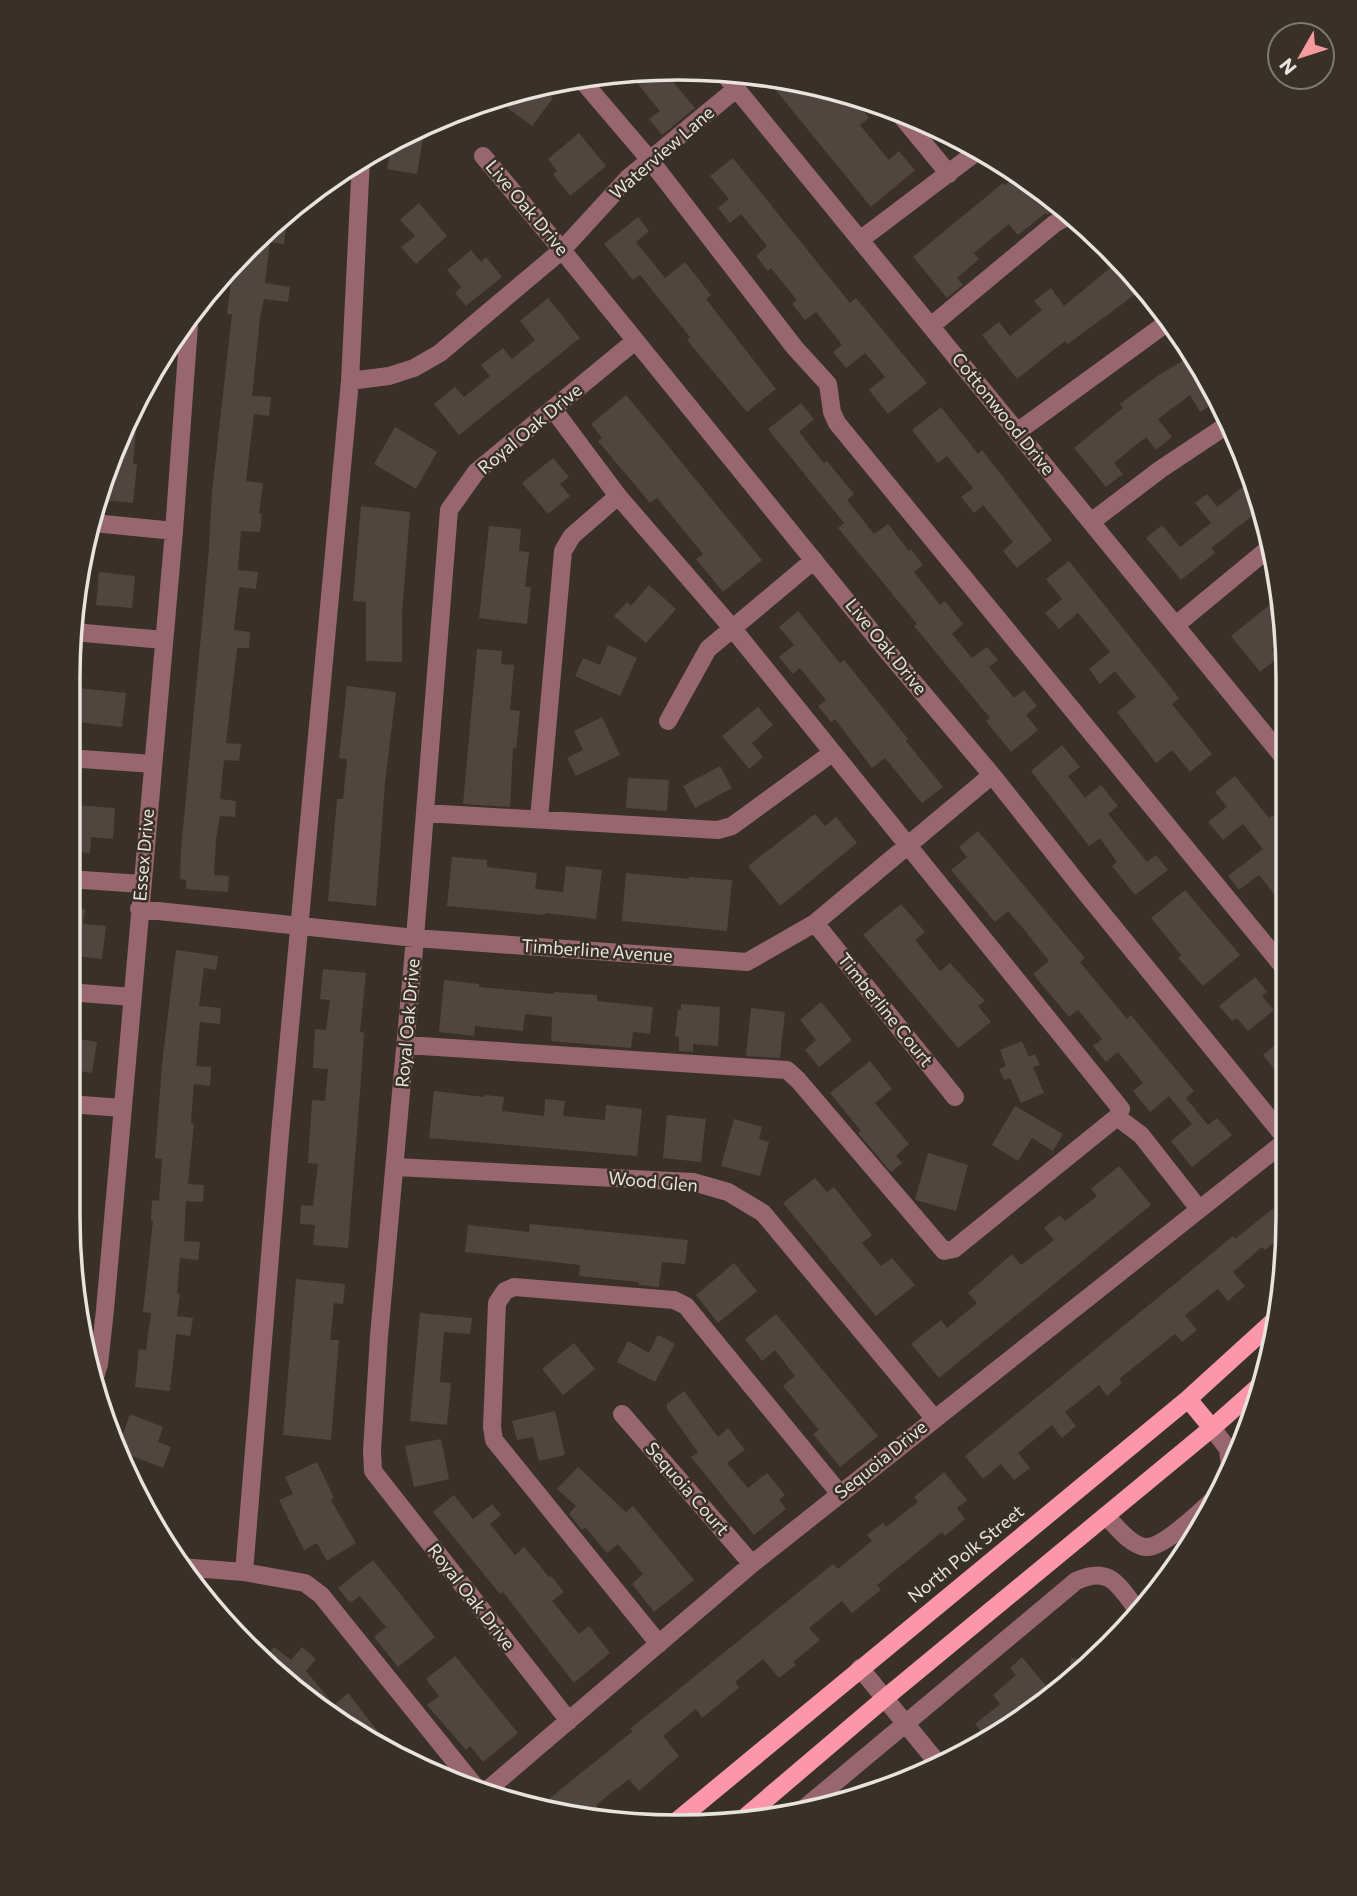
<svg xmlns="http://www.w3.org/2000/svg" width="1357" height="1896" viewBox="0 0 1357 1896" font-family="Commissioner,sans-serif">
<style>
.building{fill:#51463f}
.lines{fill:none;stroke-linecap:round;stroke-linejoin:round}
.minor{stroke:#97666e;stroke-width:18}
.major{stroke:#fc96a9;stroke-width:18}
.labels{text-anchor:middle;stroke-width:5;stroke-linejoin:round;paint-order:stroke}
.street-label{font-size:18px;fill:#e8e3dd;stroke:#393028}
.rim{fill:none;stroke:#e8e3dd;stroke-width:3.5}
</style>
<rect width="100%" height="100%" fill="#393028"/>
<path class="building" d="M664,71L695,108L662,135L649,119L660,111L629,73Z
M765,77L836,89L850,94L869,118L860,125L889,160L899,151L915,170L871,207Z
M539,87L553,98L532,126L494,98Z
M415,131L424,133L417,174L387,169L392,142Z
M579,133L606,166L570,196L553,174L557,171L548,159Z
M733,158L850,303L856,298L927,383L888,414L869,390L885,377L865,353L846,368L833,352L842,345L816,312L805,320L792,304L797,300L771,268L768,271L756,256L767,246L741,214L730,223L718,208L729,199L710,176Z
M1018,175L1050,194L1061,204L1047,215L1046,213L1018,235L1009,224L974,253L979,259L957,278L963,285L947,298L913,257L1003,183L1005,185Z
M419,203L447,236L416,264L401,247L415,236L400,220Z
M638,217L649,231L636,242L665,278L685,262L711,295L706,299L776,389L747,412L687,340L690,337L640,275L633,280L604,244Z
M272,225L286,227L284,244L270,242L265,283L290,287L288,302L264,299L260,318L252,396L271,397L269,416L254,414L246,481L263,483L259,514H262L260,532L241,531L238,570L258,572L256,589L239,587L234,630L250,632L249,648H237L226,743L241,744L239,761L224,760L220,799L236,801L235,817L220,816L216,839L214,875L229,876L228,892L186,889V880L180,879L181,850L209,549L212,492L232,314H227L232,274Z
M471,250L481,262L486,257L502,277L466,306L455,293L461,287L447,270Z
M1120,260L1137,276L1145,287L1068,344L1065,341L1017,379L982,335L999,322L1010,336L1042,310L1034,301L1051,288L1064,306Z
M548,298L580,338L459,435L434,404L455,387L464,397L490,376L481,365L503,348L512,359L535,340L520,321Z
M1191,356L1210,385L1208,386L1218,401L1200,412L1190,395L1158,419L1172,437L1156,450L1146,437L1114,463L1123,474L1106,487L1074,448L1123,408L1120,404L1157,376Z
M626,395L762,560L723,592L696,559L703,554L657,498L650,503L598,441L602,438L591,424Z
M801,403L814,419L799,432L824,463L827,461L854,494L847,500L874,534L888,524L909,551L911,549L923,565L914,572L940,605L945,601L963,624L952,634L972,658L987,647L998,660L989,667L1014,698L1024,690L1037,706L1026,715L1038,730L1011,752L986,721L990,718L914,626L917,624L838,528L844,523L768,429Z
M941,407L978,454L982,450L1052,540L1017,568L1003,551L1013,542L983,505L974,513L961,497L973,488L947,456L938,463L912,430Z
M133,419L137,420L133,464H137L133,503L102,500Z
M395,427L437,452L416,489L374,464Z
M553,458L569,477L560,484L570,496L548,514L522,483Z
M1244,486L1252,496L1257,512L1211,548L1215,553L1181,580L1146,538L1162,525L1180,547L1211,523L1195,503L1207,494L1217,507Z
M361,506L410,512L402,613V662L366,661V602L353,601Z
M489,526L521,529L519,551L529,552L525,587H531L527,624L479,618Z
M1069,561L1179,698L1172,704L1212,754L1190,772L1172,750L1156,763L1117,712L1136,697L1115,671L1100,684L1089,669L1110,652L1078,613L1059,629L1045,613L1062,599L1046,579Z
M99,572L135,576L132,608L96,605Z
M649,585L676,609L646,643L614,616L627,602L631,606Z
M1282,595L1284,638L1271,649L1278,658L1260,672L1231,636Z
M798,611L840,663L844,660L908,739L906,741L943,787L922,803L885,758L872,768L835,719L831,722L818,706L826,700L800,668L793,674L779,657L794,645L779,627Z
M608,645L637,658L620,696L575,676L583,658L600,665Z
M477,649L502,651L501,664L514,665L510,710L520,711L516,748H513L510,807L463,804Z
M347,686L396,692L385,783L376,906L328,901L337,799H343L347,759L339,758Z
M68,687L126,693L122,727L68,721Z
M758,707L773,725L752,743L763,757L749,769L722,736Z
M602,717L620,755L576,776L567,758L583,750L574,731Z
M1062,745L1080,767L1068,776L1085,798L1101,785L1118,806L1108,814L1147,862L1156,855L1168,870L1135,895L1112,866L1117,862L1100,838L1089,846L1031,771Z
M720,766L732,788L695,808L683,786Z
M1235,776L1269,818L1273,815L1285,829V908L1259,875L1239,890L1228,876L1263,849L1243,824L1223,840L1208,822L1227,807L1215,792Z
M628,778L669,780L667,811L626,808Z
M76,805L115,808L113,839L91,837L90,853L73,851Z
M815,814L825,826L836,817L857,843L780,906L748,866Z
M978,831L1085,958L1080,962L1127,1019L1131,1015L1194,1091L1186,1098L1208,1125L1217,1118L1232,1135L1192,1167L1171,1141L1192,1124L1169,1096L1150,1112L1133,1091L1143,1083L1118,1052L1106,1062L1093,1046L1102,1039L1078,1010L1069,1017L1033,974L1049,961L1026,932L1008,911L995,922L951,870L967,857L959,847Z
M452,857L487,860V867L537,873L535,889L563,892L566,866L602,870L596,919L545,913V915L447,906Z
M626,873L689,879V877L732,880L727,931L622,921Z
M1185,890L1240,955L1203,986L1178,958L1181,955L1151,918Z
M901,904L925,932L915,940L940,971L950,963L985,1001L978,1006L991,1022L958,1048L863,935Z
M68,907L85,909L83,924L106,926L102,959L68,955Z
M176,950L218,956L216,970L204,968L199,1006L221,1008L220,1024L200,1022L196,1066L211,1067L210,1086L194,1084L191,1123L194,1124L188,1184L204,1185L203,1202L186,1201L184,1241L200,1242L198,1260L180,1258L177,1293L180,1294L177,1316L193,1318L190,1336L176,1334L170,1391L135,1387L139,1349L146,1350L151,1313L143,1312L153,1221H151L152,1200L159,1201L162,1159L155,1158L162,1064Z
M323,969L366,973L360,1032L364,1033L360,1093L348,1248L313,1245L315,1225L300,1224L301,1205L313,1206L318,1164L308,1163L312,1100L325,1101L328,1069L313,1068L315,1029L326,1030L330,1000L320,999Z
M1255,977L1267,992L1262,996L1274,1010L1248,1031L1237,1018L1232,1021L1219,1006Z
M444,980L479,984V987L554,994V992L597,995V1001L653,1007L650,1034L633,1032L631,1048L551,1041L552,1017L525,1014L523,1031L475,1026L474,1036L439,1032Z
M821,1002L852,1040L819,1067L805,1050L816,1040L800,1020Z
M681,1004L720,1007L718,1046L693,1044V1052L679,1051V1037L675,1036L678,1009L681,1010Z
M751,1008L785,1012L780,1058L746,1056Z
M1286,1036V1084L1263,1055Z
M68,1037L97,1042L92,1073L68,1069Z
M1022,1041L1029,1057L1035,1054L1040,1065L1033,1067L1044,1093L1021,1103L1010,1078L1004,1080L999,1069L1006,1066L1000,1050Z
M870,1061L892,1089L875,1103L909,1144L896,1156L902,1163L891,1172L858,1133L861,1131L830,1093Z
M434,1091L484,1097L485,1095L504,1097L502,1111L544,1116L545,1099L565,1101L563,1116L605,1120L606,1105L642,1109L637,1156L429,1138Z
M1015,1106L1063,1134L1053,1151L1032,1138L1018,1161L992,1145Z
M667,1115L706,1119L701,1162L663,1158Z
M734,1119L762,1127L759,1139L769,1142L760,1176L721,1166Z
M928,1153L968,1165L956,1211L915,1200Z
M1119,1166L1151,1205L939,1378L911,1344L941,1320L947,1328L977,1303L968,1293L1012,1254L1021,1265L1054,1240L1044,1228L1060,1215L1065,1221L1097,1196L1091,1189Z
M815,1178L827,1192L834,1187L872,1235L862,1243L881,1266L892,1258L915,1285L876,1316L783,1203Z
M1279,1204L1287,1214V1232L1265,1250L1262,1247L1233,1272L1245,1286L1228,1301L1218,1289L1185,1315L1197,1330L1182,1342L1175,1334L1119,1379L1122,1383L1107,1396L1099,1385L1065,1412L1076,1426L1062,1438L1052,1425L1018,1453L1030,1468L1014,1480L1001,1464L983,1479L965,1456L1233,1236L1235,1239Z
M530,1224L688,1240L685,1264L662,1262L659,1287L639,1285V1282L579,1276L580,1265L465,1252L468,1225L529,1232Z
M734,1263L757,1291L718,1323L696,1295Z
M296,1279L345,1284L343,1304L334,1303L330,1340H339L331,1440L283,1435Z
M420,1313L472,1318L470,1334L444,1332L440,1382L451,1383L447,1425L410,1421Z
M776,1314L878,1436L840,1467L813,1434L819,1430L783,1386L795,1376L775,1350L762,1361L745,1339Z
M658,1335L675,1344L655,1382L617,1362L628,1341L649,1353Z
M574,1343L595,1369L563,1395L542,1369Z
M684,1391L718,1437L728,1428L745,1450L727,1463L748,1488L767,1473L785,1495L779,1500L786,1509L754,1535L691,1457L698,1452L667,1409V1404Z
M555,1411L565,1455L539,1461L533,1437L517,1440L512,1421Z
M130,1414L163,1427L158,1442L171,1447L163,1468L124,1453L120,1443Z
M441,1439L449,1479L414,1487L405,1446Z
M317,1462L334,1498L331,1500L356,1543L327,1561L317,1543L304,1550L279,1500L293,1494L285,1477Z
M578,1467L626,1512L633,1506L694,1580L654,1612L632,1584L643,1574L618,1544L607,1553L585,1527L582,1530L569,1514L576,1506L557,1489Z
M944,1472L967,1500L957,1508L965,1519L945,1536L942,1532L877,1585L881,1590L852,1613L842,1601L809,1628L820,1640L793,1662L796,1665L779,1678L763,1659L735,1682L739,1688L702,1718L696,1709L663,1736L679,1756L639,1791L629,1779L596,1805L598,1808L585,1819L539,1807L633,1731L630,1729L833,1564L838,1569L872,1541L867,1535L883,1523L886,1527L918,1502L914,1497Z
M454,1495L473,1519L492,1504L501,1515L490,1524L515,1555L524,1547L549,1577L551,1576L564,1592L552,1601L579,1634L589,1626L610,1653L574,1683L503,1592L500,1594L433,1512Z
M373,1560L435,1637L398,1667L374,1637L386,1627L360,1596L350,1603L338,1588Z
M274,1647L291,1660L302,1647L316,1659L306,1671L334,1705L348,1693L386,1742L384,1744L276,1677L263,1661Z
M455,1656L518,1733L483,1762L470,1746L466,1750L427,1705L439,1696L426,1679Z
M1022,1657L1052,1693L1035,1707L987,1739L975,1724L1000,1704L993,1695L1016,1675L1010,1668Z
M1071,1658L1095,1661L1081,1676L1068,1685Z"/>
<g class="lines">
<path class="minor" d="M721,70L1284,758
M580,78L650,160L795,348L828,384L832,412L837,423L1286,970
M898,112L949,174
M483,156L562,250L888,652L992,775L1084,891L1287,1140
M860,240L979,150
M931,326L1054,224L1071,214
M350,381L389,376L414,368L440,353L562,250L628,178L736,89
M1017,432L1168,322
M1091,522L1161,469L1230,423
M94,523L174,531
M1176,625L1268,549
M73,632L164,640
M668,721L708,649L814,560
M68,758L153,764
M425,813L718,830L732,826L832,753
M539,819L563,551L572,536L618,496
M68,879L142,884
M139,909L415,938L747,962L815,923L992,775
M815,923L955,1097
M68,992L132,997
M406,1045L787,1070L798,1080L944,1251L954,1249L1117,1117L1121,1109L733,629L618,496L553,409
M68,1104L123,1108
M1117,1117L1141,1135L1199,1209
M395,1167L693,1182L728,1192L763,1213L934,1418
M93,1384L99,1364L105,1310L174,531L189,325
M622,1414L752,1564
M1212,1428L1228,1449L1231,1474
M1106,1516C1116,1526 1130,1545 1145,1547C1165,1549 1206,1505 1222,1492L1228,1481
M180,1567L244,1572L305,1583L321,1595L478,1790
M244,1572L280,1134L350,381L361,159
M659,1644L494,1440L492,1427L497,1303L505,1291L514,1287L674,1300L686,1306L840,1494
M860,1668L941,1767
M569,1721L373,1471L372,1451L379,1336L415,938L449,510L476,472L635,341
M485,1792L752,1564L1287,1140
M795,1816L1076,1581C1112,1564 1119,1588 1140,1613"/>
<path class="major" d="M1188,1399L1212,1428
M744,1818L885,1698L1212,1428L1266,1380
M678,1820L1188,1399L1277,1318"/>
</g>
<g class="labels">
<g class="street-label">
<text transform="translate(662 153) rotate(-41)" y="6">Waterview Lane</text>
<text transform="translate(527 208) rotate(50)" y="6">Live Oak Drive</text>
<text transform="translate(1003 414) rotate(51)" y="6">Cottonwood Drive</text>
<text transform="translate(530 429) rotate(-40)" y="6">Royal Oak Drive</text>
<text transform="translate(886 647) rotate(51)" y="6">Live Oak Drive</text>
<text transform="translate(144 855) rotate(-85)" y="6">Essex Drive</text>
<text transform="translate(597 951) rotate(4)" y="6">Timberline Avenue</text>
<text transform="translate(885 1010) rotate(51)" y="6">Timberline Court</text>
<text transform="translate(408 1023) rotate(-85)" y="6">Royal Oak Drive</text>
<text transform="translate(653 1182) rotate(5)" y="6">Wood Glen</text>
<text transform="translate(881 1460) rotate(-39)" y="6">Sequoia Drive</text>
<text transform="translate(687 1489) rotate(49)" y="6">Sequoia Court</text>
<text transform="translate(966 1554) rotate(-39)" y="6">North Polk Street</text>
<text transform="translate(471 1597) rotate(52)" y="6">Royal Oak Drive</text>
</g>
</g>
<path d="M0 0H1357V1896H0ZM678 80H678A598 598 0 0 1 1276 678V1217A598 598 0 0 1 678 1815H678A598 598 0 0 1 80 1217V678A598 598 0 0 1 678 80Z" fill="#393028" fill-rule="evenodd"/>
<path class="rim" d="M678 80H678A598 598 0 0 1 1276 678V1217A598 598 0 0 1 678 1815H678A598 598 0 0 1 80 1217V678A598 598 0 0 1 678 80Z"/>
<g transform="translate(1301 56) rotate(231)"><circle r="33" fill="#393028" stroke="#7f7870" stroke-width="2"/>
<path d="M0-5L12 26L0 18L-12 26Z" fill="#f59b9b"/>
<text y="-10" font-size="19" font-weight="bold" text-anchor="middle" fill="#e8e3dd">N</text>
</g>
</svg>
